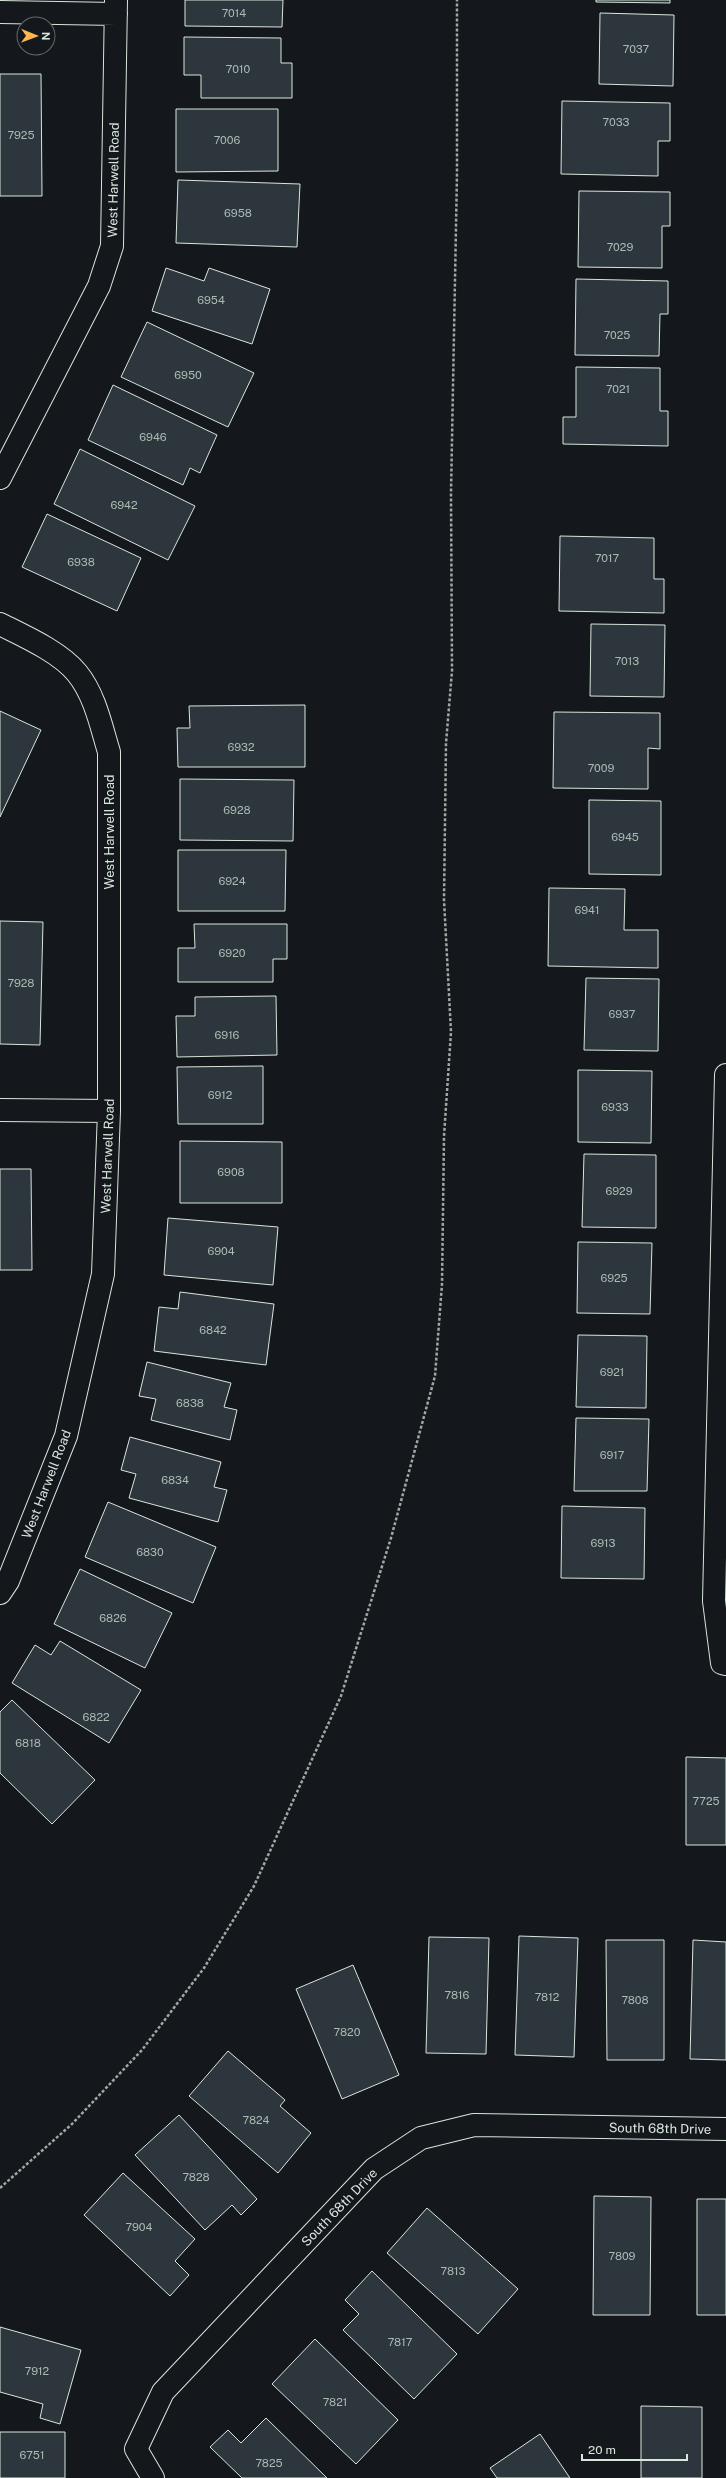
<svg xmlns="http://www.w3.org/2000/svg" width="726" height="2478" viewBox="0 0 726 2478" font-family="'Public Sans',sans-serif">
<style>
.building{fill:#2c363c;stroke:#d8e6dc}
.lines{fill:none;stroke-linecap:round;stroke-linejoin:round}
.minor-casing{stroke:#d8e6dc;stroke-width:24}
.path{stroke:#9da8a2;stroke-width:2.5;stroke-dasharray:3 2;stroke-linecap:butt}
.minor{stroke:#14181c;stroke-width:22}
.labels{text-anchor:middle;stroke-width:3;stroke-linejoin:round;paint-order:stroke}
.number-label{font-size:11px;fill:#adbab4}
.street-label{font-size:13px;fill:#d8e6dc;stroke:#14181c}
</style>
<rect width="100%" height="100%" fill="#14181c"/>
<path class="building" d="M185,0H283L282,27L185,26Z
M596,0H670V3L596,2Z
M600,13L674,15L673,86L599,84Z
M184,37L281,38V63H292V98H201V75H184Z
M0,74H41L42,196H0Z
M562,101L670,103V141H658V176L561,174Z
M176,109H278V171L176,172Z
M178,180L300,184L297,247L176,243Z
M579,191L670,192V226H662V268L578,267Z
M166,268L204,281L209,268L270,289L252,344L152,311Z
M576,279L668,281V314H660L659,356L575,355Z
M147,322L254,373L228,427L121,377Z
M576,367L660,368V411H668V446L563,444V417H576Z
M113,385L217,435L200,473L190,468L183,485L88,440Z
M80,449L195,506L168,560L54,504Z
M47,514L141,558L117,611L22,567Z
M560,536L654,538V579H664V613L559,611Z
M591,624L665,625L664,697L590,696Z
M305,705V767H178L177,728H190L189,706Z
M0,711L41,730L0,817Z
M554,712L660,713V749L648,748V789L553,788Z
M180,779L294,780L293,841L180,840Z
M589,800L661,801V875L589,874Z
M178,850H286L285,911H178Z
M549,888L625,889L624,930H658V968L548,966Z
M0,921L43,922L40,1045L0,1044Z
M194,924H287V959H273V982H178V948H195Z
M586,978L659,979L658,1051L584,1050Z
M276,996L277,1055L177,1057L176,1016H195V997Z
M263,1066V1124H178L177,1067Z
M578,1070L652,1071L651,1143L578,1142Z
M180,1141L282,1142V1203H180Z
M584,1154L656,1155V1228L582,1227Z
M0,1169H31L32,1270H0Z
M168,1218L278,1227L273,1285L164,1275Z
M578,1242L652,1243L650,1314L577,1313Z
M180,1292L274,1304L266,1365L154,1351L159,1307L178,1309Z
M578,1335L647,1336L646,1408L576,1407Z
M147,1362L231,1383L224,1407L237,1410L230,1440L151,1420L156,1399L139,1396Z
M576,1418L649,1419L647,1491H574Z
M130,1437L221,1462L214,1487L227,1490L218,1522L129,1498L136,1474L121,1470Z
M108,1502L216,1547L193,1603L85,1557Z
M562,1506L645,1508L644,1579L561,1578Z
M80,1569L172,1613L145,1668L54,1624Z
M60,1641L141,1690L109,1743L12,1683L35,1645L51,1655Z
M12,1700L95,1780L52,1824L0,1773V1712Z
M686,1757L726,1758V1845H686Z
M519,1936L578,1938L574,2057L515,2055Z
M429,1937L489,1938L486,2054L426,2053Z
M606,1940H664V2060H607Z
M693,1940L726,1942V2060L690,2059Z
M353,1965L399,2075L342,2099L296,1989Z
M228,2051L285,2100L280,2106L311,2133L278,2173L189,2096Z
M179,2115L257,2199L241,2215L232,2205L205,2230L135,2155Z
M123,2173L195,2239L175,2261L189,2275L170,2296L84,2215Z
M594,2196L651,2197L650,2315H593Z
M697,2199H726V2315H697Z
M427,2208L518,2289L478,2334L387,2253Z
M372,2271L457,2354L414,2399L343,2330L359,2314L345,2300Z
M0,2327L81,2350L60,2424L40,2418L43,2404L0,2392Z
M315,2339L398,2420L356,2464L272,2384Z
M641,2406L702,2407V2478H641Z
M266,2418L327,2478H242L210,2447L228,2430L241,2443Z
M0,2432H65V2478H0Z
M540,2434L570,2478H497L490,2468Z"/>
<g class="lines">
<g class="minor-casing">
<path id="minor" d="M0,12L116,14
M0,478L99,286L112,246L116,0
M0,624C24,636 60,652 77,673C95,695 101,726 109,752V1111L103,1274L66,1436L8,1581L0,1593
M726,1075L714,1601L722,1663L726,1664
M0,1110L109,1111
M153,2478L136,2449L163,2392L374,2169L421,2138L474,2125L726,2129"/>
</g>
<path class="path" d="M0,2188L72,2124L142,2050L204,1968L254,1886L341,1696L391,1538L435,1376L442,1284L444,1136L451,1032L444,900L446,743L452,671L451,493L457,173V0"/>
<use href="#minor" class="minor"/>
</g>
<g class="labels">
<g class="number-label">
<text x="234" y="17">7014</text>
<text x="636" y="53">7037</text>
<text x="238" y="73">7010</text>
<text x="616" y="126">7033</text>
<text x="21" y="139">7925</text>
<text x="227" y="144">7006</text>
<text x="238" y="217">6958</text>
<text x="620" y="251">7029</text>
<text x="211" y="304">6954</text>
<text x="617" y="339">7025</text>
<text x="188" y="379">6950</text>
<text x="618" y="393">7021</text>
<text x="153" y="441">6946</text>
<text x="124" y="509">6942</text>
<text x="607" y="562">7017</text>
<text x="81" y="566">6938</text>
<text x="627" y="665">7013</text>
<text x="241" y="751">6932</text>
<text x="601" y="772">7009</text>
<text x="237" y="814">6928</text>
<text x="625" y="841">6945</text>
<text x="232" y="885">6924</text>
<text x="587" y="914">6941</text>
<text x="232" y="957">6920</text>
<text x="21" y="987">7928</text>
<text x="622" y="1018">6937</text>
<text x="227" y="1039">6916</text>
<text x="220" y="1099">6912</text>
<text x="615" y="1111">6933</text>
<text x="231" y="1176">6908</text>
<text x="619" y="1195">6929</text>
<text x="221" y="1255">6904</text>
<text x="614" y="1282">6925</text>
<text x="213" y="1334">6842</text>
<text x="612" y="1376">6921</text>
<text x="190" y="1407">6838</text>
<text x="612" y="1459">6917</text>
<text x="175" y="1484">6834</text>
<text x="603" y="1547">6913</text>
<text x="150" y="1556">6830</text>
<text x="113" y="1622">6826</text>
<text x="96" y="1721">6822</text>
<text x="28" y="1747">6818</text>
<text x="706" y="1805">7725</text>
<text x="457" y="1999">7816</text>
<text x="547" y="2001">7812</text>
<text x="635" y="2004">7808</text>
<text x="347" y="2036">7820</text>
<text x="256" y="2124">7824</text>
<text x="196" y="2181">7828</text>
<text x="139" y="2231">7904</text>
<text x="622" y="2260">7809</text>
<text x="453" y="2275">7813</text>
<text x="400" y="2346">7817</text>
<text x="37" y="2375">7912</text>
<text x="335" y="2406">7821</text>
<text x="32" y="2459">6751</text>
<text x="269" y="2467">7825</text>
</g>
<g class="street-label">
<text transform="translate(113 180) rotate(-89)" y="5">West Harwell Road</text>
<text transform="translate(109 832) rotate(-90)" y="5">West Harwell Road</text>
<text transform="translate(107 1156) rotate(-88)" y="5">West Harwell Road</text>
<text transform="translate(46 1484) rotate(-69)" y="5">West Harwell Road</text>
<text transform="translate(660 2128) rotate(1)" y="5">South 68th Drive</text>
<text transform="translate(339 2207) rotate(-46)" y="5">South 68th Drive</text>
</g>
</g>
<g transform="translate(36 36) rotate(91)"><circle r="19" fill="#14181c" stroke="#626a69"/>
<path d="M0-3L7 15L0 10L-7 15Z" fill="#ffb74d"/>
<text y="-6" font-size="11" font-weight="bold" text-anchor="middle" fill="#d8e6dc">N</text>
</g>
<path d="M582 2454v6h105v-6" fill="none" stroke="#d8e6dc" stroke-width="2"/>
<text x="588" y="2454" font-size="12" fill="#d8e6dc" stroke="#14181c" stroke-width="3" paint-order="stroke">20 m</text>
</svg>
